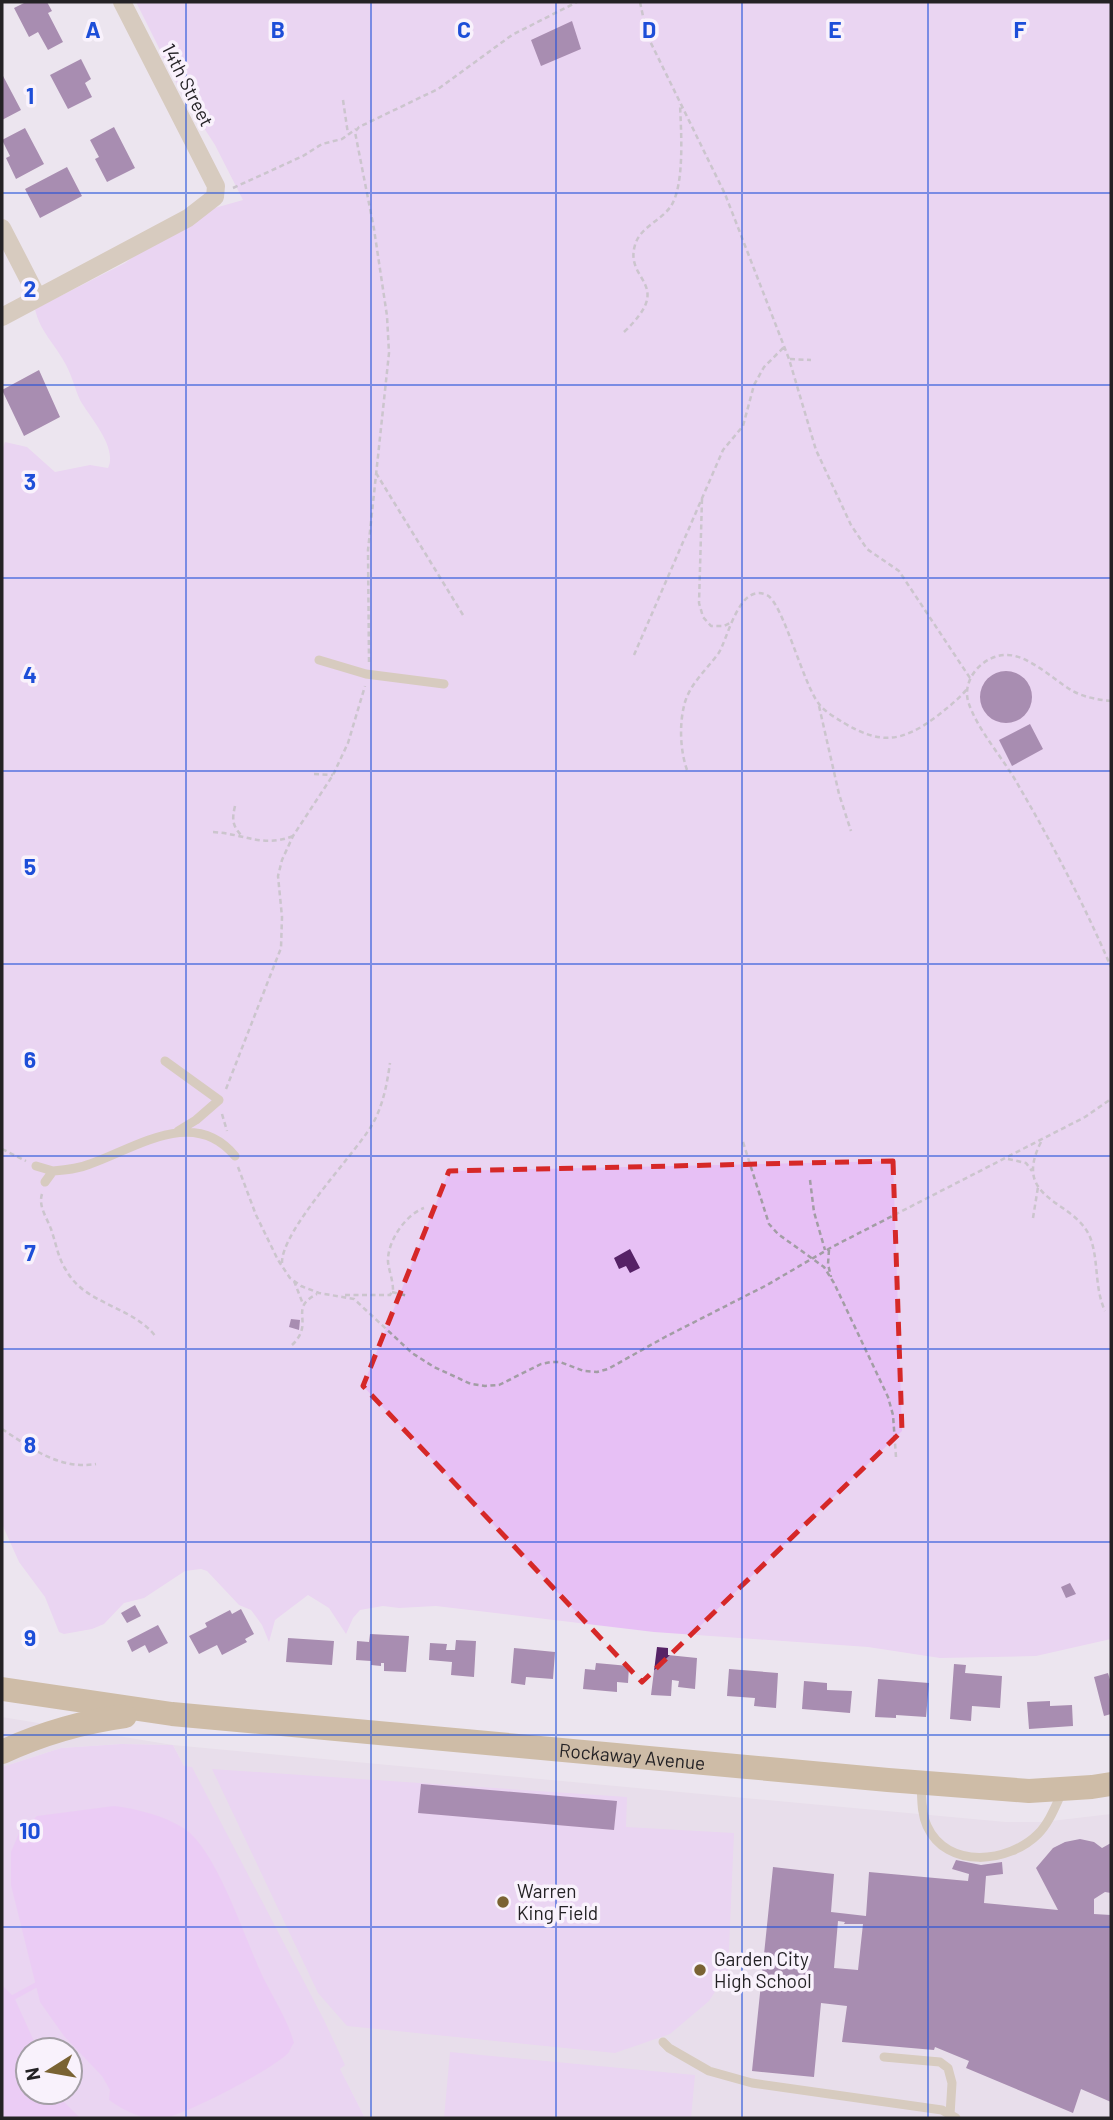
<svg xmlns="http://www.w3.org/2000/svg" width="1113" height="2120" viewBox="0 0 1113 2120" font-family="Barlow,sans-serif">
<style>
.built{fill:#e2d6e6}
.green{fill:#e7c0f5;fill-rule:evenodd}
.water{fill:#e8aefc}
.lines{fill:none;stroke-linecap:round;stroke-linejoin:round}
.stream{stroke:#e8aefc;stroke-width:5}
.building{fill:#562266;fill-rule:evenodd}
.path{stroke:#a29da4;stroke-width:2.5;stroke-dasharray:5 3.5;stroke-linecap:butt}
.lane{stroke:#bdaa85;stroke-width:9}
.street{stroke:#bdaa85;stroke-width:18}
.secondary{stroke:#a88b51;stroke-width:24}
.marked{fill:none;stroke:#d62828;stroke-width:5;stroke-dasharray:14 9;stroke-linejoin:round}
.grid{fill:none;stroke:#1d4ed8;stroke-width:2;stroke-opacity:0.55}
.poi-dot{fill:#7a6333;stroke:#f9f2fc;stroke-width:2.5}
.labels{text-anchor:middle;stroke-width:7;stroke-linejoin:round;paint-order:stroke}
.street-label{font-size:19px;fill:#242225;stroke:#f9f2fc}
.poi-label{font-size:19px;fill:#242225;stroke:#f9f2fc;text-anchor:start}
.grid-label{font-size:23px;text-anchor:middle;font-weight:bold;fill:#1d4ed8;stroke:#f9f2fc;stroke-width:7;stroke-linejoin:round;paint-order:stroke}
</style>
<rect width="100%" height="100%" fill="#ece5ef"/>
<path class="built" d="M2,1717L173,1745L1006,1822H1042L1111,1814V2118H365L173,1745L121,1744L61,1748L2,1767Z"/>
<path class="green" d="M136,2H1111V1639L1036,1656L940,1658L868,1647L654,1632L436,1606L399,1608L383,1606L360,1610L353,1618L346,1634L329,1608L308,1595L275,1620L269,1642L262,1625L251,1610L239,1605L207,1571L201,1569L185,1571L144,1598L124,1603L104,1624L92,1629L64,1634L59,1632L45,1597L19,1562L2,1524V451L5,442L27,447L55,472L90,465L108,468C118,447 90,418 80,400C75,389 72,376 66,365C56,345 40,332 35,309L125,263L159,238L211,209L243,200L215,145L182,94Z
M121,1744L173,1745L184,1766L192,1767L324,2020L345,2065L340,2069L365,2118H2V1767L61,1748ZM28,2050H70V2092H28Z
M212,1769L627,1797L626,1827L734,1833L728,1972L709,2001L670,2034L615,2053L347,2026L318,1993Z
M450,2052L695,2075L691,2118H444Z"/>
<path class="water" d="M114,1806C138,1809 165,1816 185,1829C217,1851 245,1939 262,1975C273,1998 287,2018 294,2043C293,2043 289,2052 289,2052C276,2068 184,2115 164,2118C141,2120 127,2112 109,2100L110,2090L102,2076L64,2036L40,2002L11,1885V1852L19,1833L37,1816Z
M2,1985L14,1997L38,2050H28V2092H57L59,2097L80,2118H2Z"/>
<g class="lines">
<path class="stream" d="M2,2011L14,1997L36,1985"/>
</g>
<path class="building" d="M26,2H47L52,11L48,13L63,42L48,50L38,32L29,37L14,8Z
M572,21L581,49L541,66L531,40Z
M81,59L91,79L85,83L92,97L68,109L50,75Z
M2,74L21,110L2,120Z
M114,127L135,168L107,182L95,159L99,157L90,140Z
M25,128L44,164L16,179L6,158L10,156L2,140Z
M67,167L82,196L40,218L25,189Z
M39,370L60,417L24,436L2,390Z
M980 697a26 26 0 1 1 52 0a26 26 0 1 1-52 0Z
M1030,724L1043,749L1012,766L999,740Z
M630,1249L640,1268L630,1273L626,1266L619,1269L614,1258Z
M291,1319L300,1320L299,1330L289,1327Z
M1070,1583L1076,1594L1066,1598L1061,1587Z
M135,1605L141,1616L127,1623L121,1613Z
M241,1609L254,1634L245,1639L247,1642L222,1655L217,1645L199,1654L189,1636L207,1627L205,1623L230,1610L232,1614Z
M158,1625L168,1643L149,1653L145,1645L132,1652L127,1641Z
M370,1634L409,1636L406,1672L384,1671V1663H381V1666L371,1665V1661L356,1660L357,1641L369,1642Z
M288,1638L334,1641L332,1665L286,1662Z
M456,1640L476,1641L474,1677L451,1675L452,1662L429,1660L430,1643L447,1644L446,1650H455Z
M657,1647L668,1648V1655L697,1658L695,1689L678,1687L679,1681L672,1680L671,1696L651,1695Z
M514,1648L555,1652L553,1679L526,1677L525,1685L511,1683Z
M596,1663L629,1666L628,1683L617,1682V1692L583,1689L585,1669L595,1670Z
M954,1664L966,1665L965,1673L1002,1676L1000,1708L972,1706L971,1721L950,1719Z
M729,1669L778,1673L776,1708L754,1706L755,1698L727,1696Z
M1108,1673L1111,1683V1714L1104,1716L1094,1677Z
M878,1679L929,1683L926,1717L896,1715V1718L875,1717Z
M804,1681L827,1683V1690L852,1691L850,1713L802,1709Z
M1050,1701V1706L1072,1705L1073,1726L1029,1729L1027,1702Z
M421,1784L617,1801L614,1830L418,1813Z
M1080,1839L1094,1842L1102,1848L1111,1843V1893L1105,1892L1094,1899V1914L1111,1915V2102L1081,2089L1073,2113L966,2068L969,2061L935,2047L934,2050L842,2042L847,2006L821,2003L814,2077L752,2071L773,1867L834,1874L831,1912L866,1916L869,1872L968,1881L969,1874L952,1869L956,1860L981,1865L1002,1862L1003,1874L986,1876L984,1903L1058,1910L1036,1868L1053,1848L1065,1842ZM838,1921L845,1922L844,1924H863L858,1970L834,1968Z"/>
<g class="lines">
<path class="path" d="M640,2L647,35L725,194L789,359L816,450L851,525L867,549L899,571L970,678
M343,100L348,134
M233,188L303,156L322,144L342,139L356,129
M624,332C676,283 624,282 635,245C640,227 661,221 671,206C685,184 681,130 680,104
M790,359L811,360
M376,473L463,615
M702,499L699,603L703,617L711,626H724L730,623
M634,655L723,450L743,426L754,385L764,367L784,347
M369,662L368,550L389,353L387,316L374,229L355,132L359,127L438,89L512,35L577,2
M1111,701C1098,700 1083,697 1071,690C1053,679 1027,654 1006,655C984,655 962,678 968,701C976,728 1003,758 1017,783C1052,843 1084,904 1111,967
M819,706L839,794L851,831
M687,770C680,750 679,723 685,702C691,683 706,670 718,654C728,640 738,582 767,595C783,603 803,684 819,704C825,712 836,718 844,723C881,745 902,742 936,717C947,708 958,700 967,689
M314,774L333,775
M235,806C232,819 232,825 241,835
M213,832C245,834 263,848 293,836
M226,1089L281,948L282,917L278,876L282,860L293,836L333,775L348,743L365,686
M222,1114L227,1131
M743,1142L769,1224L778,1234L824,1267L834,1283L888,1397L893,1415L896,1457
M1041,1142C1011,1201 1074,1199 1090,1237C1099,1260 1094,1287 1105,1311
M2,1149L26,1161
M1008,1159L1026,1163L1032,1171
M238,1167L256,1215L278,1260L290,1278L301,1286L319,1293L354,1299L412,1353L434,1367L471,1384L485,1386L499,1385L541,1364L551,1362H560L584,1371L597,1372L608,1369L665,1337L767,1285L832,1247L1085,1117L1111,1099
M810,1180L814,1212L825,1250
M42,1194C38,1206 47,1218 51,1229C56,1243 58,1258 66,1270C85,1305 133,1306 156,1337
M1033,1218L1038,1187
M829,1250L828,1264L831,1277
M282,1263C281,1231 354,1155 372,1125C383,1106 387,1084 390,1063
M294,1281L303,1304
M392,1292L408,1296
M345,1295H390L393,1290C393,1280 389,1271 388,1262C387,1242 405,1215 424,1208
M292,1345C316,1322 287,1309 317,1294
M2,1429C31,1448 59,1470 96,1464"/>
<path class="lane" d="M319,660L366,674L444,684
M165,1061L219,1100L196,1120L178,1131
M36,1166L53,1171L45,1182
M53,1171C66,1170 78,1169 90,1164C136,1148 194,1106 235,1156
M921,1784C922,1798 921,1813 927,1826C947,1870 1009,1863 1038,1834C1049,1823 1055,1807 1062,1792
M663,2042L669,2048L709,2071L752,2083L942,2110L956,2118
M884,2057L940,2062L948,2068L952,2083L950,2115"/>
<path class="street" d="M2,228L38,298
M2,317L188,218L215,197L216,186L122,2"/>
<g class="secondary">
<path id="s1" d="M2,1689L172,1714L888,1780L1029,1791L1092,1787L1111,1784"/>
<path d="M2,1752C41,1734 81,1722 125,1716"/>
</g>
</g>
<path d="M0 0H1113V2120H0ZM893,1161L902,1431L642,1682L363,1386L449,1171Z" fill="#ece5ef" fill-opacity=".55" fill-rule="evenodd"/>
<path class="marked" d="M893,1161L902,1431L642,1682L363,1386L449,1171Z"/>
<path class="grid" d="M186,2V2118M371,2V2118M556,2V2118M742,2V2118M928,2V2118M2,193H1111M2,385H1111M2,578H1111M2,771H1111M2,964H1111M2,1156H1111M2,1349H1111M2,1542H1111M2,1735H1111M2,1927H1111"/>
<g class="poi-dot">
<circle cx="503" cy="1902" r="7"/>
<circle cx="700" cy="1970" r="7"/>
</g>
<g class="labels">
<g class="street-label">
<text transform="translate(188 85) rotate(63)" y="7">14th Street</text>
<text dy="7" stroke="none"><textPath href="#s1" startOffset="634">Rockaway Avenue</textPath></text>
</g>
<g class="poi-label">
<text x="517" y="1898">Warren<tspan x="517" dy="22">King Field</tspan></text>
<text x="714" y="1966">Garden City<tspan x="714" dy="22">High School</tspan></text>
</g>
</g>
<g class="grid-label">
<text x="93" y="38">A</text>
<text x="278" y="38">B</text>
<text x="464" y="38">C</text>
<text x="649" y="38">D</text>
<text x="835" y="38">E</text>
<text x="1020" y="38">F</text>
<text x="30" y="104">1</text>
<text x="30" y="297">2</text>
<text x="30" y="490">3</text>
<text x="30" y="683">4</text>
<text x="30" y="875">5</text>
<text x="30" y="1068">6</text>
<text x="30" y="1261">7</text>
<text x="30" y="1453">8</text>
<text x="30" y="1646">9</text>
<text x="30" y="1839">10</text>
</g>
<rect width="1113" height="2120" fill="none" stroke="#242225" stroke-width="7"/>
<g transform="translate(49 2071) rotate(259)"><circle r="33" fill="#f9f2fc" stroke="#a49fa6" stroke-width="2"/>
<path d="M0-5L12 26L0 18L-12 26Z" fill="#7a6333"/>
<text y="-10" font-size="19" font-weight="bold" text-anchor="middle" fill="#242225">N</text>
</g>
</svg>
